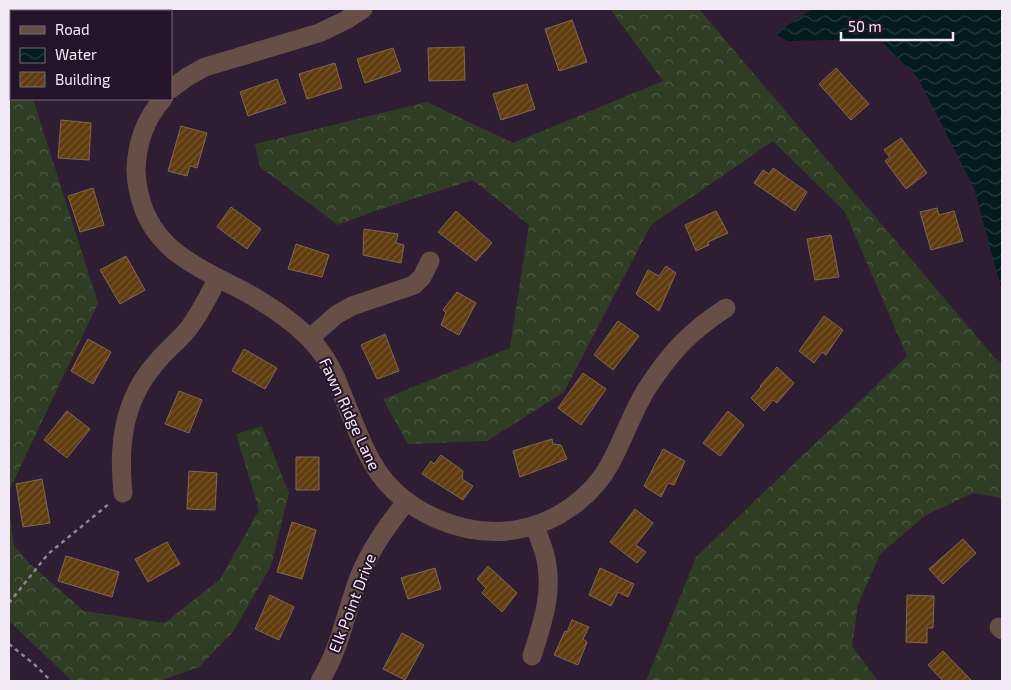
<svg xmlns="http://www.w3.org/2000/svg" width="1011" height="690" viewBox="0 0 1011 690" font-family="'Exo 2',sans-serif">
<style>
.forest{fill:url(#forest-crowns)}
.water{fill:url(#water-waves)}
.building{fill:url(#building-hatch);stroke:#7f6952}
.lines{fill:none;stroke-linecap:round;stroke-linejoin:round}
.path{stroke:#928495;stroke-width:2.5;stroke-dasharray:4 4;stroke-linecap:butt}
.minor{stroke:#674f48;stroke-width:19}
.labels{text-anchor:middle;stroke-width:4;stroke-linejoin:round;paint-order:stroke}
.street-label{font-size:16px;fill:#f3e8f6;stroke:#251429}
</style>
<defs>
<pattern id="forest-crowns" width="20" height="18" patternUnits="userSpaceOnUse" patternTransform="scale(1.25)"><rect width="20" height="18" fill="#2f3d24"/><path d="M2 6a3 3 0 1 1 6 0M12 15a3 3 0 1 1 6 0" fill="none" stroke="#4e5944"/></pattern>
<pattern id="water-waves" width="16" height="10" patternUnits="userSpaceOnUse" patternTransform="scale(1.25)"><rect width="16" height="10" fill="#031b1f"/><path d="M0 5q4-4 8 0t8 0" fill="none" stroke="#283c40"/></pattern>
<pattern id="building-hatch" width="6" height="6" patternUnits="userSpaceOnUse" patternTransform="scale(1.25)"><rect width="6" height="6" fill="#603c0e"/><path d="M-1 1l2-2M0 6l6-6M5 7l2-2" fill="none" stroke="#775832"/></pattern>
</defs>
<rect width="100%" height="100%" fill="#2f1e33"/>
<path class="forest" d="M9,9H69L68,11H11V99H33L98,303L9,491Z
M610,9H699L995,358L1002,363V498L973,493L926,515L880,554L858,605L852,646L878,681H646L696,557L907,356L845,212L773,141L651,225L564,392L487,441L408,444L383,399L510,348L529,225L473,180L375,211L338,225L260,167L255,144L427,102L513,143L663,81Z
M262,426L289,493L271,566L233,632L199,667L159,681H72L9,621V507L14,546L31,565L84,611L165,623L220,579L259,510L236,434Z"/>
<path class="water" d="M812,9H1002V291L974,188L918,78L879,39L787,41L775,34Z"/>
<path class="building" d="M572,20L587,62L559,71L545,29Z
M464,47L465,80L429,81L428,48Z
M393,48L401,71L365,83L357,59Z
M335,63L342,88L307,99L299,74Z
M836,68L869,104L851,120L819,84Z
M277,79L286,103L248,116L240,92Z
M527,84L535,109L501,120L493,94Z
M61,120L91,123L89,160L58,158Z
M181,126L207,133L197,168L190,166L187,176L168,171Z
M901,138L927,173L906,189L885,161L890,157L884,150Z
M773,168L807,192L795,211L754,183L763,170L769,174Z
M93,188L104,225L80,232L68,196Z
M231,207L261,229L247,249L217,227Z
M937,208L939,215L954,211L963,241L931,250L920,212Z
M456,211L492,243L476,261L438,232Z
M716,211L728,233L708,242L709,245L696,251L685,225Z
M364,229L398,234L396,243L404,245L401,263L363,255Z
M831,235L839,277L815,280L807,239Z
M296,244L329,255L322,277L288,269Z
M126,256L145,290L120,304L100,270Z
M666,266L676,273L659,311L636,294L648,270L659,276Z
M457,292L476,303L459,335L441,325L446,313L443,310Z
M824,316L843,330L826,355L822,352L814,363L799,351Z
M618,321L639,336L613,370L594,355Z
M385,334L399,371L377,379L361,345Z
M88,339L111,352L93,384L71,371Z
M244,349L277,368L265,389L232,371Z
M777,367L794,383L777,403L773,400L764,411L751,398L761,387L760,386Z
M583,373L606,389L581,425L558,408Z
M179,391L202,400L189,433L165,424Z
M67,411L90,429L67,458L44,440Z
M728,411L744,425L720,456L703,443Z
M552,439L553,444L561,445L567,459L520,477L513,451Z
M663,449L685,461L674,485L668,483L661,497L644,486Z
M441,455L463,471L462,479L473,486L463,500L422,474L431,461L434,464Z
M296,457H319V490H296Z
M189,471L217,473L215,510L187,509Z
M42,479L50,523L23,527L16,484Z
M635,509L653,523L636,545L646,552L637,563L610,542Z
M292,522L316,530L302,579L277,572Z
M963,539L976,553L943,584L929,569Z
M167,542L180,564L148,582L135,559Z
M66,556L119,572L112,597L58,581Z
M488,566L517,593L502,612L482,593L486,588L477,579Z
M435,568L441,589L408,599L401,578Z
M600,568L634,584L628,597L618,592L611,606L589,595Z
M270,595L294,607L279,640L255,629Z
M907,595L934,596L933,628H927V643L906,642Z
M572,620L589,627L583,639L587,642L578,665L554,655L565,631L567,632Z
M402,633L424,645L405,680L383,669Z
M943,651L972,681H943L928,665Z"/>
<g class="lines">
<path class="path" d="M9,603L48,554L110,503
M9,644L35,665L51,681"/>
<path class="minor" d="M171,89L187,77L205,67L319,33L346,20L363,9
M163,99C145,119 137,143 136,169C136,182 139,195 143,207C160,255 206,271 247,293C270,306 291,320 309,338C326,355 335,374 343,396C366,452 376,491 435,518C462,530 490,535 520,529C557,522 592,497 610,464C623,440 632,413 646,390C669,354 690,331 726,308
M310,338L336,315L352,306L414,285L422,277L430,261
M123,493C118,446 123,401 155,364C165,351 179,341 189,328C201,312 209,295 218,278
M999,627L1002,630
M532,656C543,622 554,590 545,555C542,545 538,535 535,525
M320,681C339,651 346,613 358,580C369,551 387,526 406,502"/>
</g>
<g class="labels">
<g class="street-label">
<text transform="translate(350 414) rotate(65)" y="6">Fawn Ridge Lane</text>
<text transform="translate(352 603) rotate(-69)" y="6">Elk Point Drive</text>
</g>
</g>
<rect width="1011" height="690" fill="none" stroke="#f3e8f6" stroke-width="20"/>
<rect x="10" y="10" width="162" height="90" fill="#251429" stroke="#77697b"/>
<rect x="20" y="26" width="25" height="8" fill="#674f48" stroke="#77697b"/>
<text x="55" y="35" font-size="15" fill="#f3e8f6">Road</text>
<rect x="20" y="48" width="25" height="15" fill="url(#water-waves)" stroke="#77697b"/>
<text x="55" y="60" font-size="15" fill="#f3e8f6">Water</text>
<rect x="20" y="72" width="25" height="15" fill="url(#building-hatch)" stroke="#77697b"/>
<text x="55" y="85" font-size="15" fill="#f3e8f6">Building</text>
<path d="M841 32v8h112v-8" fill="none" stroke="#f3e8f6" stroke-width="2.5"/>
<text x="848" y="32" font-size="15" fill="#f3e8f6" stroke="#251429" stroke-width="4" paint-order="stroke">50 m</text>
</svg>
